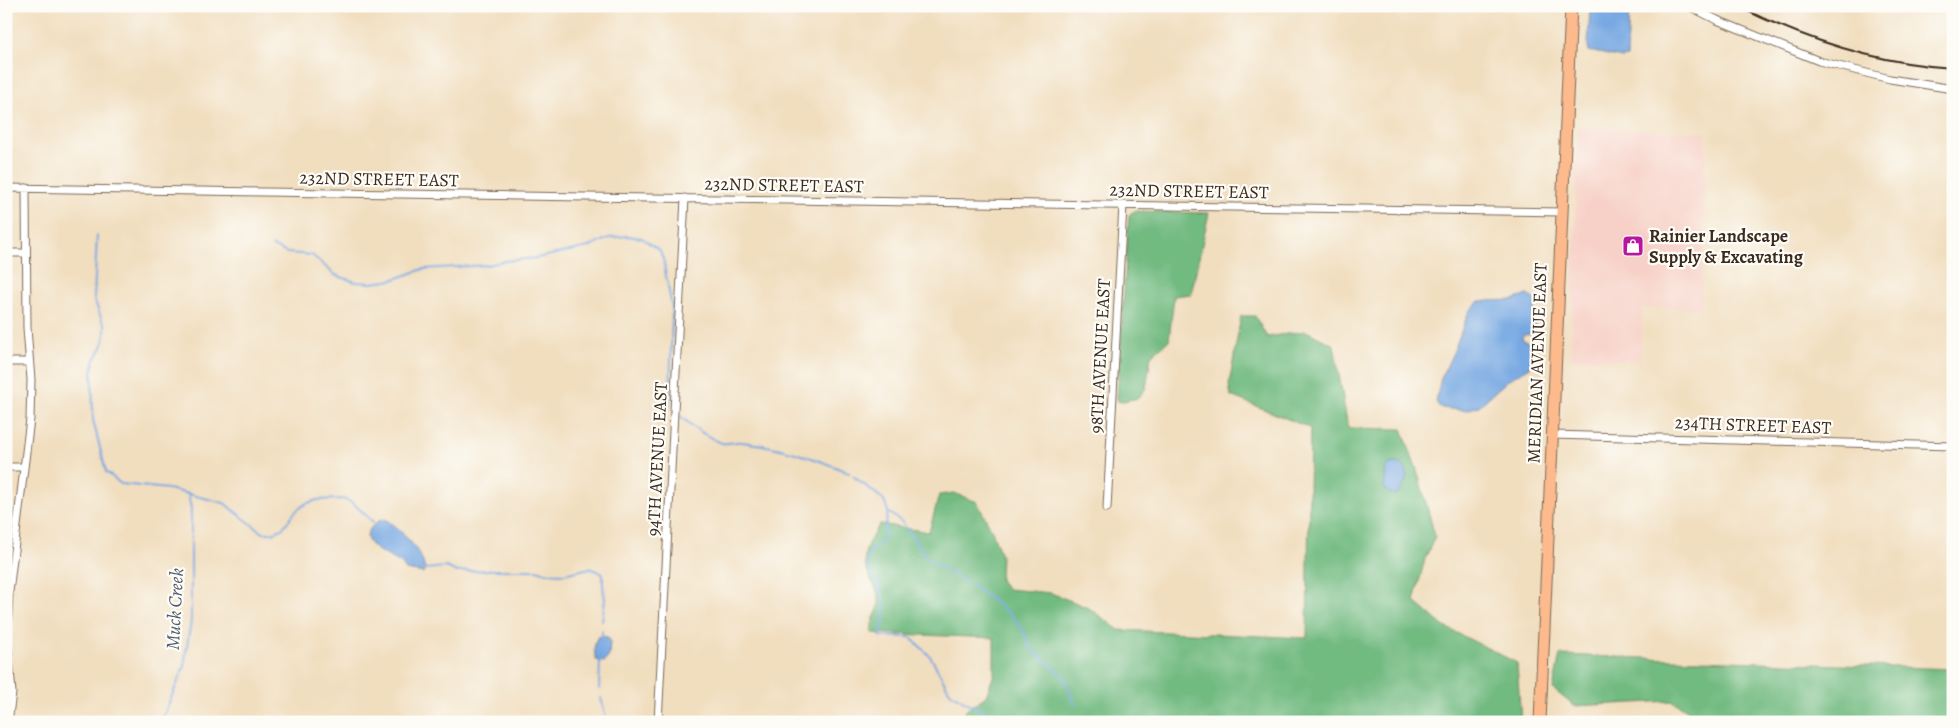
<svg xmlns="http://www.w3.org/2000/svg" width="1959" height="728" viewBox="0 0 1959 728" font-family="Alegreya,serif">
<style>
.built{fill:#f7d1c7}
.forest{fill:#71ba80;stroke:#56724f}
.water{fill:#77a8e2;stroke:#596980}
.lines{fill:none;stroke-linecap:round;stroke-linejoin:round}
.stream{stroke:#77a8e2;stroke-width:2}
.minor-casing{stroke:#7b6956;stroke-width:9}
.primary-casing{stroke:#7b6956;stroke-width:13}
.minor{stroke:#fff;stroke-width:7}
.primary{stroke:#fcba8d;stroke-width:11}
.rail{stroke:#3b2a1e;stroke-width:2}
.labels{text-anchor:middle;stroke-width:4.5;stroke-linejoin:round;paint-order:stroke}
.street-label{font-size:18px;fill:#3b2a1e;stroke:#fdfcf7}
.poi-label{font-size:18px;font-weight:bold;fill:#3b2a1e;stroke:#fdfcf7;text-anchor:start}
.water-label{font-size:19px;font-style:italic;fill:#535c6c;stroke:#fdfcf7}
</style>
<rect width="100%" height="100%" fill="#fdfcf7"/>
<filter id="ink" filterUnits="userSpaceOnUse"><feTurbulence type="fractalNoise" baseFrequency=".02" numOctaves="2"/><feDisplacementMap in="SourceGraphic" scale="10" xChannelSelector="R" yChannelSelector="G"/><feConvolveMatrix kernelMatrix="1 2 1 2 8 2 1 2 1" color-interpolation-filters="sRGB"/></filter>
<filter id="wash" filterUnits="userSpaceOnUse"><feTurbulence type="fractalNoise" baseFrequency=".0096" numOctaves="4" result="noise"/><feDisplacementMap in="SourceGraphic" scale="20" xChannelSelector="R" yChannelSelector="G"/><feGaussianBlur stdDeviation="1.12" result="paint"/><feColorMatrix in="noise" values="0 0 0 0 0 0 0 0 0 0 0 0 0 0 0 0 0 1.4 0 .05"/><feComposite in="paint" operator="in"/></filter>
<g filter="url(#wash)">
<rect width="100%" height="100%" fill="#f1debf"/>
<path class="built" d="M1578,128L1706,132L1701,309L1642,307L1640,361L1571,358Z"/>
<path class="forest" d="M1134,211L1209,213L1191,294L1174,296L1169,340L1151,356L1146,388L1138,398L1119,402L1117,399L1129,215Z
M1241,316H1255L1267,337L1306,331L1334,345L1348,428L1402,429L1417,470L1435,536L1425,559L1414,601L1443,626L1517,663L1521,722H966L965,711L986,696L994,674V638L872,633C870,618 878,615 879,604C880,596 875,588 872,581C858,556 866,546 880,524L929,532L939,495L954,493L977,502L991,529L1001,555L1000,580L1007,589L1051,593L1089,608L1119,630L1307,638L1310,428L1231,396L1229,385Z
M1560,655L1953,669V722H1705L1673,701L1574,706L1553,689Z"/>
<path class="water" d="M1590,6H1629L1627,57L1622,58L1589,51L1588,46Z
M1527,295L1534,299L1535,303L1534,334L1523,335L1522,339L1532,344L1530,367L1508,380L1479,406L1467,410H1459L1442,408L1438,405L1436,401L1441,378L1453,353L1469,311L1479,301L1513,300Z
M1393,463L1401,464C1412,473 1405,488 1395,495L1389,493L1384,488L1386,466Z
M384,519C397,524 431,560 423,573L406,570C404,568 403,565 402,564C393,557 355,545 371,528C375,523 378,521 384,519Z
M602,636L607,637L610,640L609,656L604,662L596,660C594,652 593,643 598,637Z"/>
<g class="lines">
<path class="stream" d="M97,235L94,299L102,320L105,324V337L102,347L95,359L92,371L93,420L106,472L121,484L168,489L224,503L263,533H272L282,529L295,512L305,504L317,500L343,499L353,503L375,524
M272,246L287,253L312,255L335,275L356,282L372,283L392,280L423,269L488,265L504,261L537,258L589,247L609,238L627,236L642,238L660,251L663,259L672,308L670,405
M680,416C690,425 710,439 722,443C729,444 735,441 742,442C777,446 817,458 849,473
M853,476L884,500L888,512L902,522L927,558L945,570L972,585L1009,613L1023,630L1030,647L1065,678L1075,705
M888,513C884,522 888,535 880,543C876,549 869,549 868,557C865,571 879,581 882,593C886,607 885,623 880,636L910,637L930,656L950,692L964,701L1004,722
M425,569L446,567L457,572L486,570H537L547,573L564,574L590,568L603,574V587L605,599L602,621
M602,638V631
M599,689L600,660
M601,698L607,722
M161,722L184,667L188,639L191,621V509L188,493"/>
</g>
</g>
<g filter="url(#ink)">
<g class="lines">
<g class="minor-casing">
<path id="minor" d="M1689,6L1717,20L1819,61L1890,79L1953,89
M6,188L1561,212
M6,253H26
M6,362H29
M1552,435L1953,446
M6,467H24
M1107,508L1123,205
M8,722L12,693L7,635L9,592L30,419L31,380L27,328L26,188
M658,722L685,198"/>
</g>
<g class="primary-casing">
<path id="primary" d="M1540,722L1571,6"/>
</g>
<use href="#minor" class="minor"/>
<use href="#primary" class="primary"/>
<path class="rail" d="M1737,6C1804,39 1878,64 1953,68"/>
</g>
</g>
<defs>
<g id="shop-square" transform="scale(1.125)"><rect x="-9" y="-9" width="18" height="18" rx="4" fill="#b5179e" stroke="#fdfcf7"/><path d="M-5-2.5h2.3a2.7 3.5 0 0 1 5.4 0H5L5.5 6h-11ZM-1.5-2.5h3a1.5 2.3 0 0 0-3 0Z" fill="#fff"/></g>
</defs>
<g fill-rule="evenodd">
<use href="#shop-square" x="1633" y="246"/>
</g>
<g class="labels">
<g class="street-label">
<text transform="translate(379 179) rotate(1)" y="6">232ND STREET EAST</text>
<text transform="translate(784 185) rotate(1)" y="6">232ND STREET EAST</text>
<text transform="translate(1189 191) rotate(1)" y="6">232ND STREET EAST</text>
<text transform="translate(1100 356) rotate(-87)" y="6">98TH AVENUE EAST</text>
<text transform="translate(1537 363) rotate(-88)" y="6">MERIDIAN AVENUE EAST</text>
<text transform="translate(1753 425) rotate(2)" y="6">234TH STREET EAST</text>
<text transform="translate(657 459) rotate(-87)" y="6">94TH AVENUE EAST</text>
</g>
<g class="poi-label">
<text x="1649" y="242">Rainier Landscape<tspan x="1649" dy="21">Supply &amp; Excavating</tspan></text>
</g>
<g class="water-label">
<text transform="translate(174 609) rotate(-87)" y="7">Muck Creek</text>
</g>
</g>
<rect width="1959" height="728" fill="none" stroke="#fdfcf7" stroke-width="25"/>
</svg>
